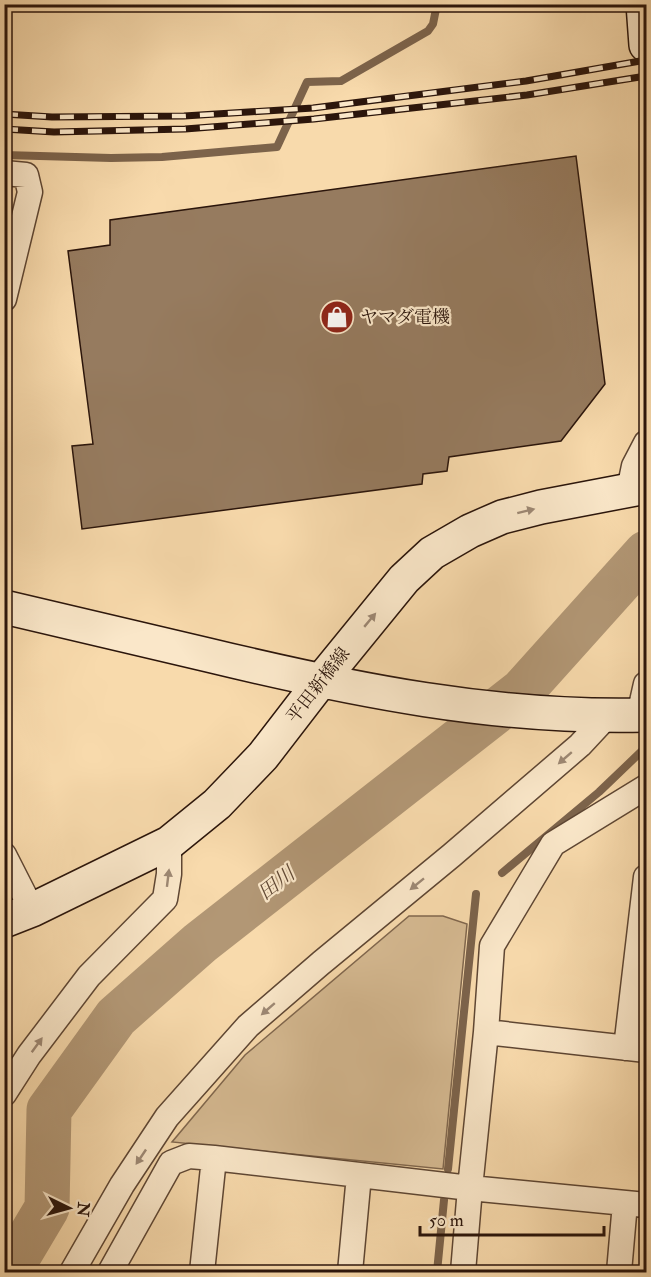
<svg xmlns="http://www.w3.org/2000/svg" width="651" height="1277" viewBox="0 0 651 1277" font-family="'IM FELL Double Pica','Noto Serif JP',serif">
<style>
.green{fill:#d5b991;stroke:#80674e;stroke-width:1.5}
.lines{fill:none;stroke-linecap:round;stroke-linejoin:round}
.stream{stroke:#7c634b;stroke-width:8}
.river{stroke:#b29775;stroke-width:45}
.building{fill:#967b5f;stroke:#2b150b;stroke-width:1.5}
.street-casing{stroke:#5e4633;stroke-width:27}
.secondary-casing{stroke:#2b150b;stroke-width:36}
.street{stroke:#fae7c9;stroke-width:24}
.secondary{stroke:#fae7c9;stroke-width:33}
.rail-casing{stroke:#2b150b;stroke-width:7}
.rail{stroke:#fae7c9;stroke-width:4.5;stroke-dasharray:14;stroke-linecap:butt}
.oneway{fill:#9d8874}
.labels{text-anchor:middle;stroke-width:4.5;stroke-linejoin:round;paint-order:stroke}
.poi-label{font-size:18px;fill:#2b150b;stroke:#fae7c9;text-anchor:start}
.street-label{font-size:18px;fill:#2b150b;stroke:#fae7c9}
.water-label{font-size:20px;font-style:italic;fill:#614935;stroke:#fae7c9}
</style>
<rect width="100%" height="100%" fill="#f8daac"/>
<filter id="stains"><feTurbulence type="fractalNoise" baseFrequency=".00333" numOctaves="4"/><feColorMatrix values="0 0 0 0 .2 0 0 0 0 .09 0 0 0 0 .02 0 0 0 .5 -.17"/></filter>
<radialGradient id="worn" r=".72"><stop offset=".6" stop-color="#630" stop-opacity="0"/><stop offset="1" stop-color="#630" stop-opacity=".3"/></radialGradient>
<path class="green" d="M409,916H443L467,924L443,1169L172,1142L245,1055Z"/>
<g class="lines">
<path class="stream" d="M4,155L111,158L162,157L277,147L307,82L341,81L428,31L433,24L437,4
M502,873L599,792L646,747
M448,1169L476,894
M437,1272L444,1200"/>
<path class="river" d="M9,1272L47,1208L49,1110L116,1017L200,943L522,691L646,553"/>
</g>
<path class="building" d="M576,156L605,384L561,441L449,457L447,471L423,474L422,484L82,529L72,446L93,444L68,251L110,245V220Z"/>
<g class="lines">
<g class="street-casing">
<path id="street" d="M4,173L26,175L30,192L4,299
M629,490L634,466L646,443
M639,715L646,684
M4,855L32,910
M486,1032L492,946L553,844L646,787
M626,1048L646,877
M4,1094L29,1055L89,976L165,899L169,874V843
M72,1272L122,1185L167,1117L248,1026L321,963L452,855L580,745L607,716
M110,1272L171,1163L189,1156L214,1158L470,1188L646,1205
M202,1272L214,1158
M350,1272L359,1175
M463,1272L470,1188L486,1032L646,1050
M619,1272L625,1203"/>
</g>
<g class="secondary-casing">
<path id="secondary" d="M643,4L646,45
M4,607C72,623 140,639 208,655C353,690 496,719 646,715
M4,921L32,910L169,843L217,804L263,756L320,682L404,579L432,553L470,531L502,517L541,507L646,487"/>
</g>
<use href="#street" class="street"/>
<use href="#secondary" class="secondary"/>
<g class="rail-casing">
<path id="rail" d="M4,114L52,117L184,116L313,108L526,81L646,60
M4,129L54,132L185,129L314,119L527,95L646,76"/>
</g>
<use href="#rail" class="rail"/>
</g>
<defs><path id="oneway-solid" d="M-6-.8H1V-3.2L6.5 0L1 3.2V.8H-6Z" transform="scale(1.5)"/></defs>
<g class="oneway">
<use href="#oneway-solid" transform="translate(526 511) rotate(-14)"/>
<use href="#oneway-solid" transform="translate(370 620) rotate(-50)"/>
<use href="#oneway-solid" transform="translate(565 758) rotate(139)"/>
<use href="#oneway-solid" transform="translate(168 878) rotate(-83)"/>
<use href="#oneway-solid" transform="translate(417 884) rotate(141)"/>
<use href="#oneway-solid" transform="translate(268 1009) rotate(139)"/>
<use href="#oneway-solid" transform="translate(37 1045) rotate(-54)"/>
<use href="#oneway-solid" transform="translate(141 1157) rotate(124)"/>
</g>
<defs>
<g id="shop-disc" transform="scale(1.725)"><circle r="9.5" fill="#8f2418" stroke="#fae7c9"/><path d="M-5-2.5h2.3a2.7 3.5 0 0 1 5.4 0H5L5.5 6h-11ZM-1.5-2.5h3a1.5 2.3 0 0 0-3 0Z" fill="#fff"/></g>
</defs>
<g fill-rule="evenodd">
<use href="#shop-disc" x="337" y="317"/>
</g>
<g class="labels">
<g class="poi-label">
<text x="360" y="323">ヤマダ電機</text>
</g>
<g class="street-label">
<text transform="translate(318 685) rotate(-52)" y="6">平田新橋線</text>
</g>
<g class="water-label">
<text transform="translate(276 883) rotate(-38)" y="7">田川</text>
</g>
</g>
<rect width="651" height="1277" fill="none" stroke="#f8daac" stroke-width="24"/>
<rect x="6" y="6" width="639" height="1265" fill="none" stroke="#2b150b" stroke-width="3"/>
<rect x="12" y="12" width="627" height="1253" fill="none" stroke="#2b150b" stroke-width="1.5"/>
<g transform="translate(69 1208) rotate(95)" stroke="#fae7c9" stroke-width="4.5" paint-order="stroke">
<path d="M0-4.5L10 22L0 15L-10 22Z" fill="#2b150b"/>
<text y="-9" font-size="16" font-weight="bold" text-anchor="middle" fill="#2b150b">N</text>
</g>
<path d="M420 1226v9h184v-9" fill="none" stroke="#2b150b" stroke-width="3"/>
<text x="429" y="1226" font-size="18" fill="#2b150b" stroke="#fae7c9" stroke-width="4.5" paint-order="stroke">50 m</text>
<rect width="100%" height="100%" filter="url(#stains)"/>
<rect width="100%" height="100%" fill="url(#worn)"/>
</svg>
